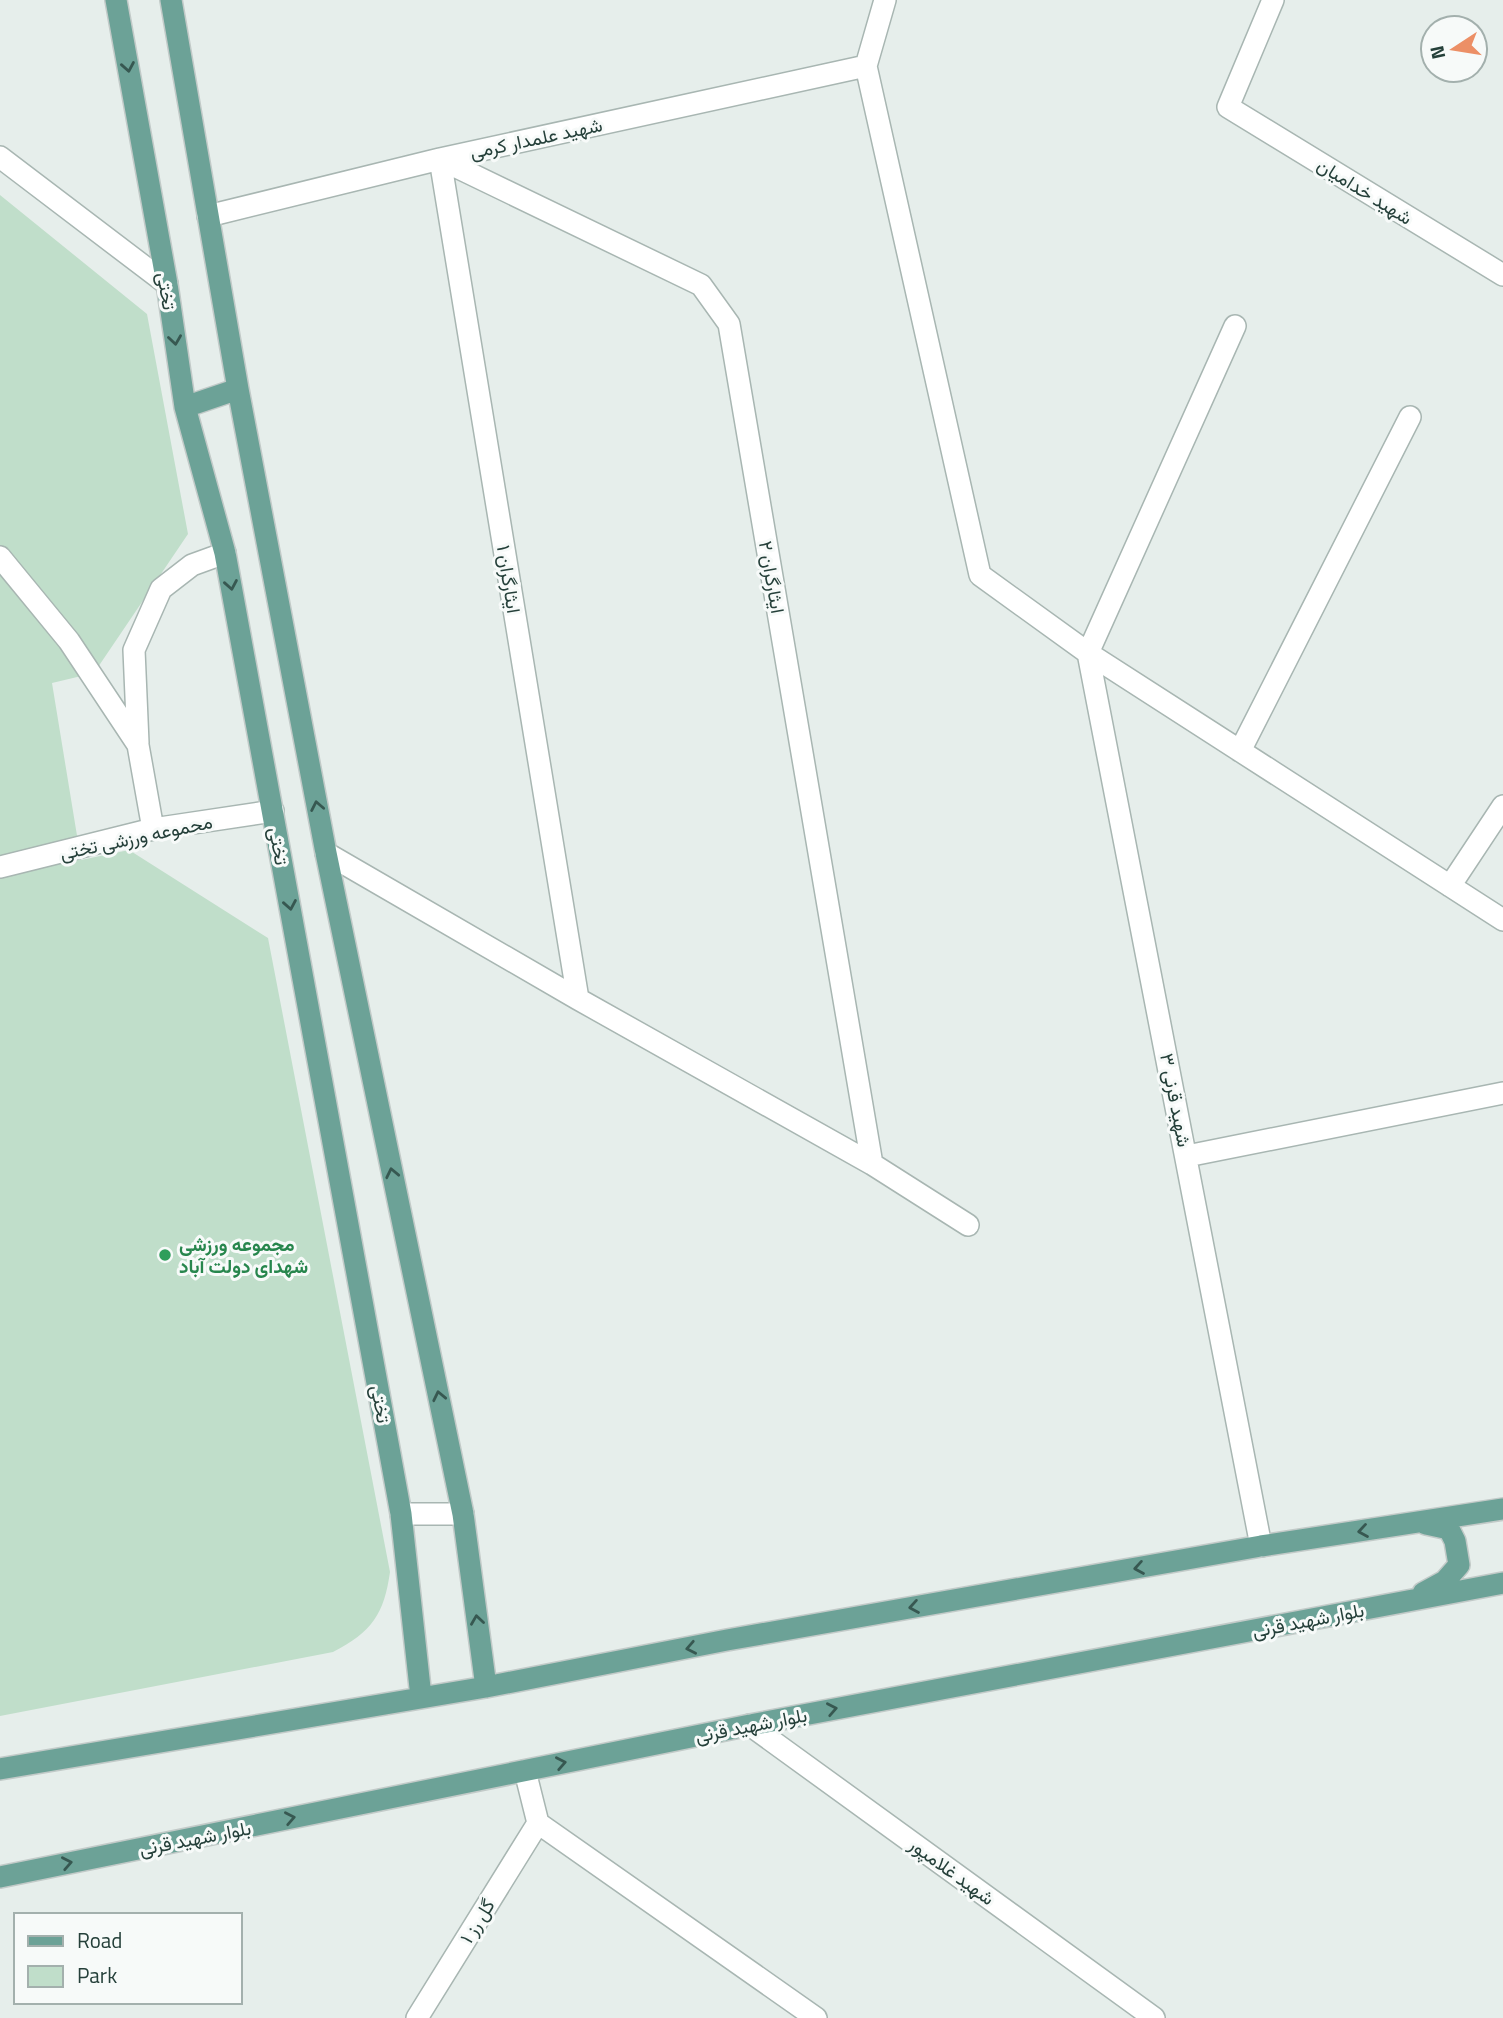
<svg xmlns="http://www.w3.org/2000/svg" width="1503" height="2018" viewBox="0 0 1503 2018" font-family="'Titillium Web',Vazirmatn,sans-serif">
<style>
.green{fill:#c0deca}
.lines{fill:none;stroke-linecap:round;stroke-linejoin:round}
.minor-casing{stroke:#a8b6b2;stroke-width:24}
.major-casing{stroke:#c2cac8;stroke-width:24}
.minor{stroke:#fff;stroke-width:21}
.major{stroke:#6ca297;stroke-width:21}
.oneway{stroke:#375851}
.leisure-dot{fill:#2e9e5b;stroke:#f7faf9;stroke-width:2.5}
.labels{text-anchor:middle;stroke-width:6;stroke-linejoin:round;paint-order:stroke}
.street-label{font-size:19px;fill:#25403a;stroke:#f7faf9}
.leisure-label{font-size:19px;font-weight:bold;fill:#27864d;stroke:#f7faf9;text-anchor:start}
</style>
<rect width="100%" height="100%" fill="#e6eeeb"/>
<path class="green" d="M0,195L147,314L188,534L94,673L52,683L81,860L129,850L268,938L390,1572C384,1614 372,1632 333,1652L0,1716Z"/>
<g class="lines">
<g class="minor-casing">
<path id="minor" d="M885,0L866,66L980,575L1088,653L1503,920
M1273,0L1228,107L1503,275
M0,157L167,284
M440,159L701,285L729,324L872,1164
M440,159L578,999
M208,216L440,159L866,66
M1235,326L1088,653L1261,1546
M0,557L69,641L138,745L153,829
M138,743L134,650L161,589L192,565L225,553
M1240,751L1410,417
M326,853L578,999L872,1164L968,1225
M0,867L153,829L273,811
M1450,886L1503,806
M1187,1156L1503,1093
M401,1514H463
M750,1725L1154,2018
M525,1771L538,1823
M538,1823L816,2018
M417,2018L538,1823"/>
</g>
<g class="major-casing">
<path id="major" d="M116,0L167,284L185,407L225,553L401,1514L421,1697
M171,0L238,389L326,853L463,1514L486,1687
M185,407L238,389
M1423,1593L1445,1581L1459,1565L1455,1541L1449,1529L1426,1524
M0,1769L486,1687L727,1640L1261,1546L1503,1509
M0,1877L750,1725L1503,1583"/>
</g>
<use href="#minor" class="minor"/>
<use href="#major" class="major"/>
</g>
<defs><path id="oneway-chevron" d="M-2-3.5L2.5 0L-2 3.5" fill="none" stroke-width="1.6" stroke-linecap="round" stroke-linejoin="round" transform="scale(1.75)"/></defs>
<g class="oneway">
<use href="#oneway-chevron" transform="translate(128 67) rotate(80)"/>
<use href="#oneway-chevron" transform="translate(175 340) rotate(82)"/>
<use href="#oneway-chevron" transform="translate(231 585) rotate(80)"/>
<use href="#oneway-chevron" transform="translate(317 806) rotate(-101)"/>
<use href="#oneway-chevron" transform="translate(290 905) rotate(80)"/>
<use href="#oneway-chevron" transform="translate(392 1173) rotate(-102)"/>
<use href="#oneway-chevron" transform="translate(439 1396) rotate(-102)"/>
<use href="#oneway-chevron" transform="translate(1363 1531) rotate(171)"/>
<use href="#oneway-chevron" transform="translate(1139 1568) rotate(170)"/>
<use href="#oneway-chevron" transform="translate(914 1607) rotate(170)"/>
<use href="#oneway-chevron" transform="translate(477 1620) rotate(-98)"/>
<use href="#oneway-chevron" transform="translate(691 1648) rotate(169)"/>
<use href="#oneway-chevron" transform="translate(832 1709) rotate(-11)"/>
<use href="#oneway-chevron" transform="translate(561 1763) rotate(-11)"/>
<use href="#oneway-chevron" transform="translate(290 1818) rotate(-11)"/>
<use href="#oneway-chevron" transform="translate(67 1863) rotate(-11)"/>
</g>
<circle class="leisure-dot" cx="165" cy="1255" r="7"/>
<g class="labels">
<g class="street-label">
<text transform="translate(536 138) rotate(-12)" y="7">شهید علمدار کرمی</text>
<text transform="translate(1365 191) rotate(32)" y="7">شهید خدامیان</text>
<text transform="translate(167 291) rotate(81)" y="7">تختی</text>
<text transform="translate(772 577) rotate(80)" y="7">ایثارگران ۲</text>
<text transform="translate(509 579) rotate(81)" y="7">ایثارگران ۱</text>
<text transform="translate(136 837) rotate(-12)" y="7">محموعه ورزشی تختی</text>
<text transform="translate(279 846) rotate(80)" y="7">تختی</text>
<text transform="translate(1176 1100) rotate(79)" y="7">شهید قرنی ۳</text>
<text transform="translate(381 1404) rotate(80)" y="7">تختی</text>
<text transform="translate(1308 1620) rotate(-11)" y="7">بلوار شهید قرنی</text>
<text transform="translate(751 1725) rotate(-11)" y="7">بلوار شهید قرنی</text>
<text transform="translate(195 1838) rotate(-11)" y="7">بلوار شهید قرنی</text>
<text transform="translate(952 1871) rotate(36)" y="7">شهید غلامپور</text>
<text transform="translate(477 1921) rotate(-58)" y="7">گل رز ۱</text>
</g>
<g class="leisure-label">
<text x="179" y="1251">مجموعه ورزشی<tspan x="179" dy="22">شهدای دولت آباد</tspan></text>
</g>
</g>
<rect x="14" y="1913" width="228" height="91" fill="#f7faf9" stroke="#a3b0ad" stroke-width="2"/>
<rect x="28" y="1936" width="35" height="10" fill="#6ca297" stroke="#a3b0ad" stroke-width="2"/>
<text x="77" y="1948" font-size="21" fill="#25403a">Road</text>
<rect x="28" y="1966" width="35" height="21" fill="#c0deca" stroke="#a3b0ad" stroke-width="2"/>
<text x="77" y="1983" font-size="21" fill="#25403a">Park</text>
<g transform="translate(1454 49) rotate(258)"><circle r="33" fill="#f7faf9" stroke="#a3b0ad" stroke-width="2"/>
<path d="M0-5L12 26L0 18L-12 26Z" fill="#ec8f66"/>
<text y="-10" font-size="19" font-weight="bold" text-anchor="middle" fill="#25403a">N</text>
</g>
</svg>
